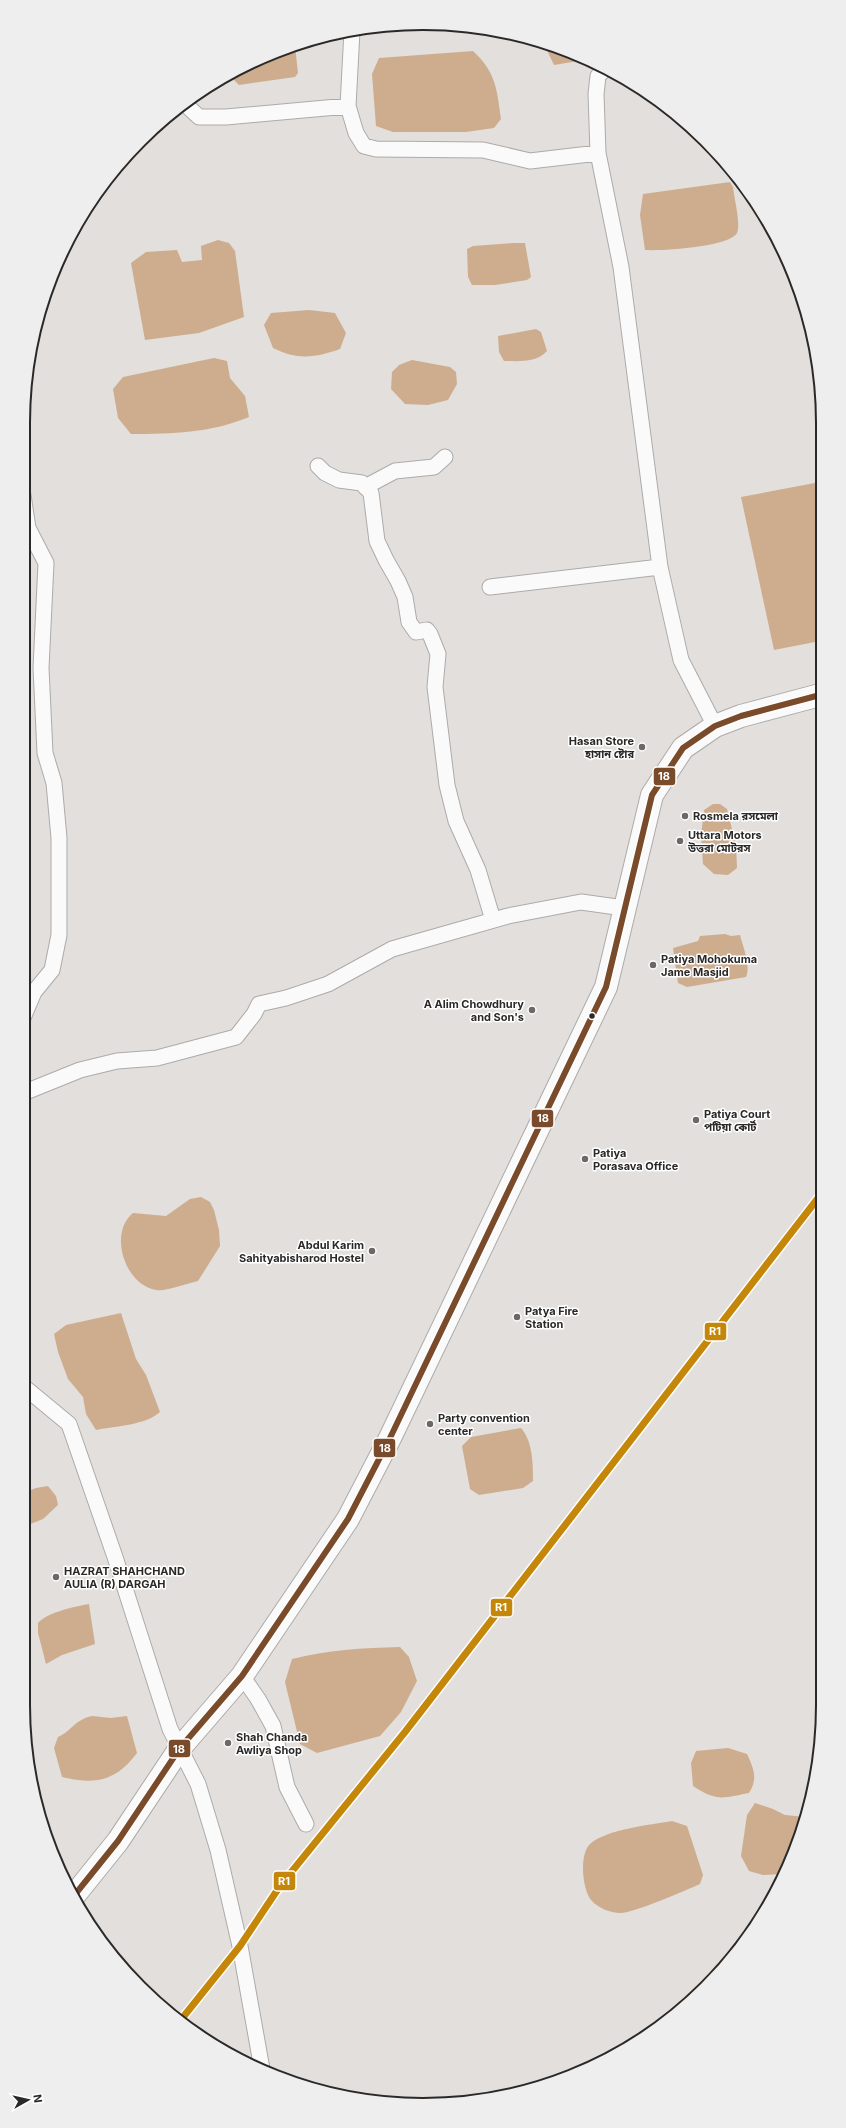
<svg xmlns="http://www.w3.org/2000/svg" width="846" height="2128" viewBox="0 0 846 2128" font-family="Inter,'Noto Sans Bengali',sans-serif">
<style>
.water{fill:#cdad8e}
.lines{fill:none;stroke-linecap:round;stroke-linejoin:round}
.minor-casing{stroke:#adaba9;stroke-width:17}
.trunk-casing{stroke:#adaba9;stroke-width:24}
.minor{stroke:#fbfafa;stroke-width:15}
.trunk{stroke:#fbfafa;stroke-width:22}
.bus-1-casing{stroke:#fff;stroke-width:9}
.bus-1{stroke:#7a4b2a;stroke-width:6}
.rail-1-casing{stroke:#fff;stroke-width:10}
.rail-1{stroke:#c4870a;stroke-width:7}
.poi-dot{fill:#6b6967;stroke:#fff;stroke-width:1.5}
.bus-dot{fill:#2b2928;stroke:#fff;stroke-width:1.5}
.labels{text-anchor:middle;stroke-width:3;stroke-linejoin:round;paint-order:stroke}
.poi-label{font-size:11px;font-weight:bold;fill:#2b2928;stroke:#fff;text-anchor:start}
.rim{fill:none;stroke:#2b2928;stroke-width:2}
.line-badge{stroke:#fff;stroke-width:1.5}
.badge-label{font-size:11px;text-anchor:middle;font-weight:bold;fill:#fff}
</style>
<rect width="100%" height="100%" fill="#e2dfdc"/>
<path class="water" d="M543,42L551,44L584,60L554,65Z
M295,46L298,73L295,77L239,85L233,79V73L246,64Z
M473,51C496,72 497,90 501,119L494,128L466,132H393L376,126L372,74L379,58Z
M730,182L733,187C734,198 741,224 737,233C730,247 661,251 645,250L640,215L643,194Z
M218,240L229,243L235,251L244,317L199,333L145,340L131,263L146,252L177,250L182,262L202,260L201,246Z
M514,243H525L531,277L527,280L495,285H472L468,277L467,249L473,246Z
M309,310L335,313L346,333L340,349C315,358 297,360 273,348L264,325L271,313Z
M536,329L541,332L547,351C536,363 519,361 504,361L499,352L498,336Z
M214,358L227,361L230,378L245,396L249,417C211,433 171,434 131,434L118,418L113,389L123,377Z
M412,360L450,367L456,372L457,384L448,400L428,405L405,404L391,389L392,372L399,365Z
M820,482V641L774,650L741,497Z
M713,804H720L727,809L736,845L737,868L728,875L714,874L703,864L701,836L704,810Z
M725,934L731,936L740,935C743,947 751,965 746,977L687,987L678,983L673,948L698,941L700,936Z
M201,1197L210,1202L214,1210L219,1230L220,1246L198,1281C188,1283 165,1292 156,1290C125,1285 108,1233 133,1213L166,1216L190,1199Z
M121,1313L136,1359L146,1375L160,1412C146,1425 116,1426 96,1430L86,1414L83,1397L68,1379L58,1352L54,1334L66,1325Z
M521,1428C533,1442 533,1464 533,1481L523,1488L479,1495L470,1489L462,1446L471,1437Z
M48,1486L56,1496L58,1505L43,1519L23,1527V1493L36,1488Z
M89,1604L95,1644L62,1655L46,1664L38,1633V1623C46,1613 76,1606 89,1604Z
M400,1647L409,1657L417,1681L401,1712L380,1736L317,1753L300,1744L285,1682L292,1659C327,1650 363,1648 400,1647Z
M92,1716L111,1718L127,1716L137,1753C116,1781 96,1785 62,1777L54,1748L58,1737C72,1731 74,1720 92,1716Z
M728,1748L747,1754C754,1769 758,1779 749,1793C722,1798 718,1802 693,1786L691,1763L696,1751Z
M755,1803L773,1809L785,1815L806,1817L802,1833L785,1874L763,1875L749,1871L741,1856L747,1815Z
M672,1821L687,1826L703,1875L700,1884C687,1890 631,1914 620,1913C611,1913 598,1908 592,1901C582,1891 579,1854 590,1844C607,1829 650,1825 672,1821Z"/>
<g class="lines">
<g class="minor-casing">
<path id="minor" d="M352,31L348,106L356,133L364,146L376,149L483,150L530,161L598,153L621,267L660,567L681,660L715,726
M184,103L199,117H226L348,106
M598,153L596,94L598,76L604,70
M318,466L325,473L339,480L362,483L371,493L377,541L386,560L398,581L405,597L409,622L416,632L427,630L430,634L438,654L435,687L447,785L456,821L478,870L493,920
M365,487L395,471L434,467L445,457
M23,495L28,528L46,563L41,668L45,753L54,783L59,838V935L52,970L34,992L23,1018
M490,587L660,567
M23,1093L80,1070L117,1061L157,1058L236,1037L254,1014L259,1004L286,998L328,984L392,949L508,916L581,902L624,908
M23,1386L69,1424L115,1557L170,1729L198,1784L218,1850L240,1946L262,2069
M242,1676L258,1699L273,1726L287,1787L306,1824"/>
</g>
<g class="trunk-casing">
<path id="trunk" d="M73,1897L118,1841L180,1748L242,1676L348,1519L390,1438L606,987L652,795L683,748L715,726L741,716L820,695"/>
</g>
<use href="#minor" class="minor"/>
<use href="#trunk" class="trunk"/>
<g class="bus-1-casing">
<path id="bus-1" d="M73,1897L118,1841L180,1748L242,1676L348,1519L390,1438L606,987L652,795L683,748L715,726L741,716L820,695"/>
</g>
<use href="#bus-1" class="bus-1"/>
<g class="rail-1-casing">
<path id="rail-1" d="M180,2021L240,1946L280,1886L405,1732L822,1193"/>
</g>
<use href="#rail-1" class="rail-1"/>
</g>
<g class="poi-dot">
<circle cx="642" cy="747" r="4"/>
<circle cx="685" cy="816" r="4"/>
<circle cx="680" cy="841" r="4"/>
<circle cx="653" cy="965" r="4"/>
<circle cx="532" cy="1010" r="4"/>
<circle cx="696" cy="1120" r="4"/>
<circle cx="585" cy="1159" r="4"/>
<circle cx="372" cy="1251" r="4"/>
<circle cx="517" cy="1317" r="4"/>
<circle cx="430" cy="1424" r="4"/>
<circle cx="56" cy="1577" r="4"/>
<circle cx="228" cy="1743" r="4"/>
</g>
<circle class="bus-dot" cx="592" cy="1016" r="3.5"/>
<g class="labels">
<g class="poi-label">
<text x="634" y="745" text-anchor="end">Hasan Store<tspan x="634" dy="13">হাসান ষ্টোর</tspan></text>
<text x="693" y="820">Rosmela রসমেলা</text>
<text x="688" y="839">Uttara Motors<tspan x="688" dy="13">উত্তরা মোটরস</tspan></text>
<text x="661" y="963">Patiya Mohokuma<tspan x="661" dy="13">Jame Masjid</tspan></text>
<text x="524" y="1008" text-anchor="end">A Alim Chowdhury<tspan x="524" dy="13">and Son's</tspan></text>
<text x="704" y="1118">Patiya Court<tspan x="704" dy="13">পটিয়া কোর্ট</tspan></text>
<text x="593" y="1157">Patiya<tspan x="593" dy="13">Porasava Office</tspan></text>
<text x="364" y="1249" text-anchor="end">Abdul Karim<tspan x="364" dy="13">Sahityabisharod Hostel</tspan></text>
<text x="525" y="1315">Patya Fire<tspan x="525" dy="13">Station</tspan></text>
<text x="438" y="1422">Party convention<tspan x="438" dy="13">center</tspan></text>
<text x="64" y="1575">HAZRAT SHAHCHAND<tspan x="64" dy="13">AULIA (R) DARGAH</tspan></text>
<text x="236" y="1741">Shah Chanda<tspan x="236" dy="13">Awliya Shop</tspan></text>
</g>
</g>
<path d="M0 0H846V2128H0ZM423 30H423A393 393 0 0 1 816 423V1705A393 393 0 0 1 423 2098H423A393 393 0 0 1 30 1705V423A393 393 0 0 1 423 30Z" fill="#eee" fill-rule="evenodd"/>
<path class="rim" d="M423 30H423A393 393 0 0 1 816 423V1705A393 393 0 0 1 423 2098H423A393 393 0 0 1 30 1705V423A393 393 0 0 1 423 30Z"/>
<g class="line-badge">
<rect x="653" y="767" width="23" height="19" rx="4" fill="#7a4b2a"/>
<rect x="531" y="1109" width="23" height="19" rx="4" fill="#7a4b2a"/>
<rect x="704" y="1322" width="23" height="19" rx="4" fill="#c4870a"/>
<rect x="373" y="1438" width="23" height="20" rx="4" fill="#7a4b2a"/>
<rect x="490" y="1598" width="23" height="19" rx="4" fill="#c4870a"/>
<rect x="168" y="1739" width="23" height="19" rx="4" fill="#7a4b2a"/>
<rect x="273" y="1871" width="23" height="20" rx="4" fill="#c4870a"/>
</g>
<g class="badge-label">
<text x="664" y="780">18</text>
<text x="543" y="1122">18</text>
<text x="715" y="1335">R1</text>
<text x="385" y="1452">18</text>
<text x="501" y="1611">R1</text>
<text x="179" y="1753">18</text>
<text x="284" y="1885">R1</text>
</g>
<g transform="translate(28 2100) rotate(82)" stroke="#ffffff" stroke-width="3" paint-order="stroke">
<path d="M0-3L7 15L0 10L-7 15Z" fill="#2b2928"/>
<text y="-6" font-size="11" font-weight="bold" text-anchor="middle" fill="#2b2928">N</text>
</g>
</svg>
